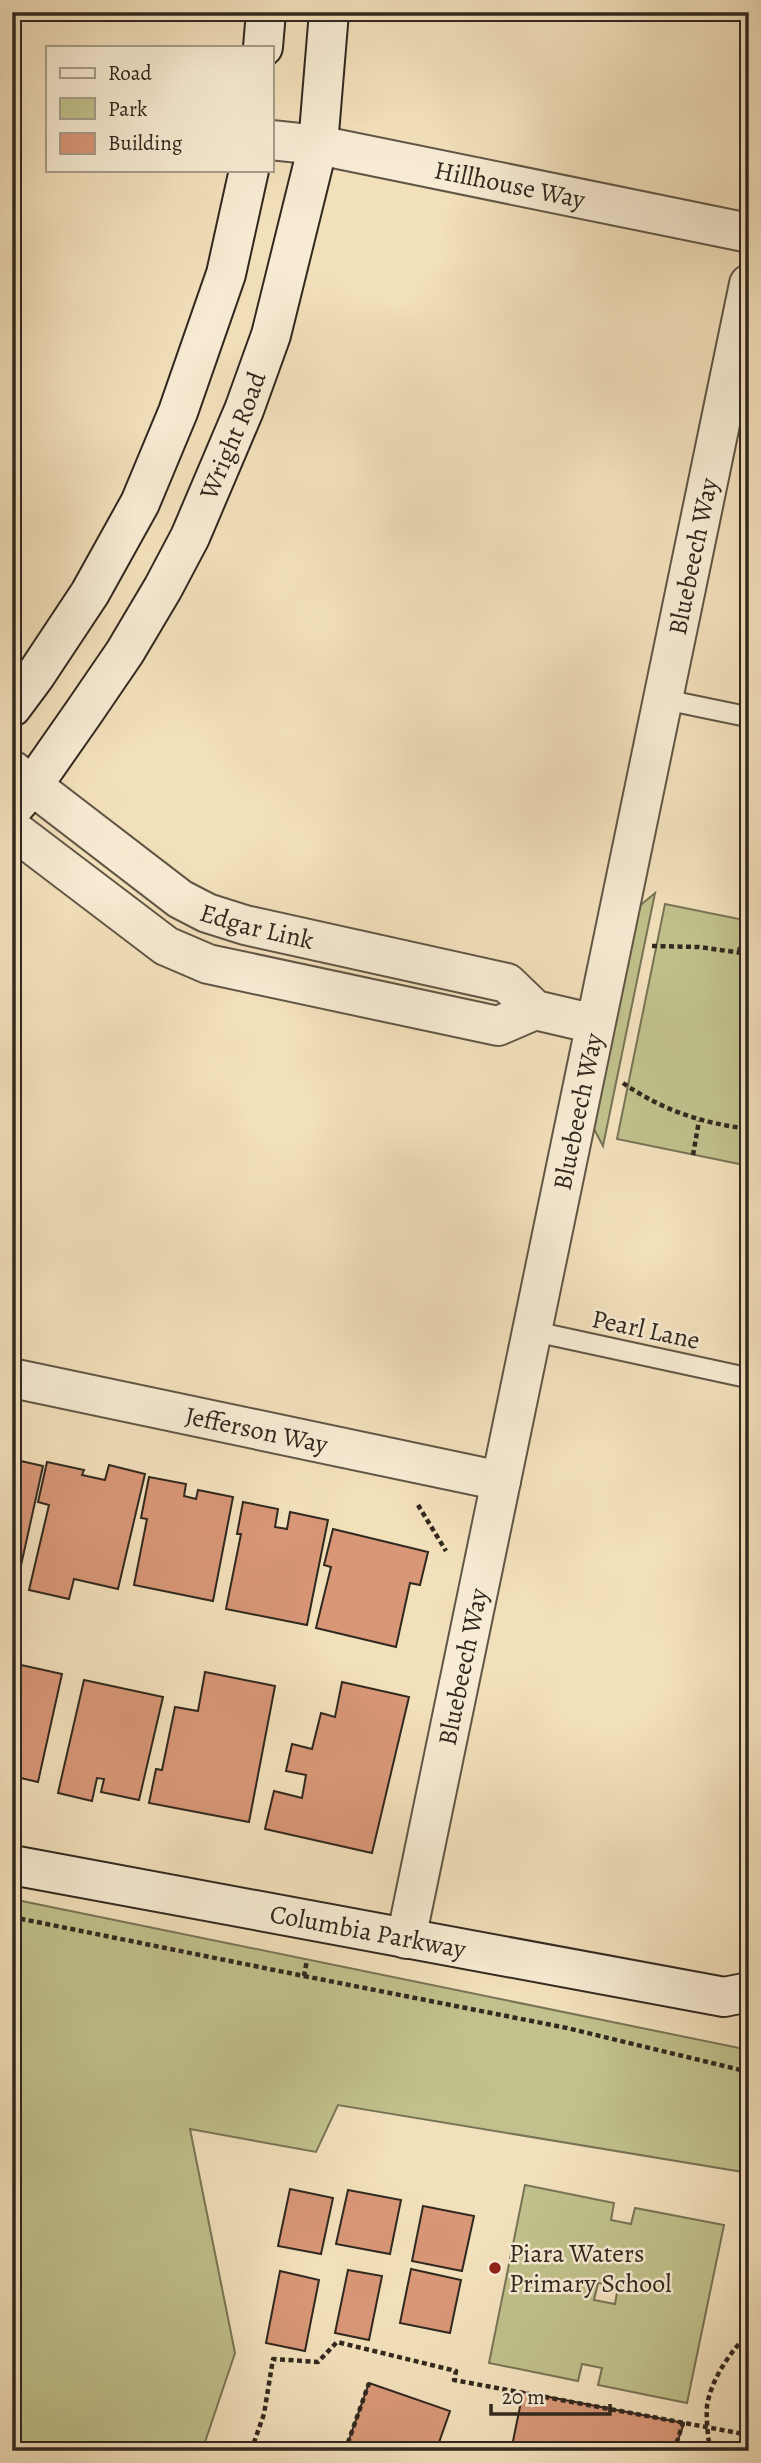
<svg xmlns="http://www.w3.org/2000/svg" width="761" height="2463" viewBox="0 0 761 2463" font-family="Alegreya,serif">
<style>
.green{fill:#c0c18c;stroke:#787456;stroke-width:2;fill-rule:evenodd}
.building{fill:#d89777;stroke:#31281f;stroke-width:2}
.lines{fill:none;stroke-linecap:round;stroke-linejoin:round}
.lane-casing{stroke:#615646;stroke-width:23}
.street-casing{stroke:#615646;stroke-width:42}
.secondary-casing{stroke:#31281f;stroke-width:42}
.path{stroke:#31281f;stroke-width:4.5;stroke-dasharray:5 3.5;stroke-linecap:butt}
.lane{stroke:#f7ebd3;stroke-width:19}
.street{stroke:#f7ebd3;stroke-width:38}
.secondary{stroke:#f7ebd3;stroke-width:38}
.poi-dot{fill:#8f2418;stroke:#f7ebd3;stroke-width:2.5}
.labels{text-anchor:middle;stroke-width:5;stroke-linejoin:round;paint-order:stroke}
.street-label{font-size:26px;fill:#31281f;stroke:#f7ebd3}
.poi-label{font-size:26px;fill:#31281f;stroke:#f7ebd3;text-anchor:start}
</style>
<rect width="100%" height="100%" fill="#f2e0bb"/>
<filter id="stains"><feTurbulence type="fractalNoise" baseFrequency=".00286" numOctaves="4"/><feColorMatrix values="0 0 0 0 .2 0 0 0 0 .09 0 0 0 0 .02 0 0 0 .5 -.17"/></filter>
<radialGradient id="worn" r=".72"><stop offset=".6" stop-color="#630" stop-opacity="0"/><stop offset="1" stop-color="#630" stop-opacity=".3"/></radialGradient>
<path class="green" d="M655,893L603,1146L593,1127L637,908Z
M665,904L749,921V1166L617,1139Z
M12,1899L749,2050V2173L338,2105L316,2152L190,2129L235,2353L202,2451H12Z
M525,2185L614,2203L611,2220L631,2224L635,2208L724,2225L687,2403L598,2385L602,2368L582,2364L578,2381L489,2363ZM598,2283L618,2287L615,2304L594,2300Z"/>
<path class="building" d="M12,1459L43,1466L14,1597H12Z
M47,1462L84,1470L82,1475L105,1480L109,1465L145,1474L118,1589L74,1579L69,1599L29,1590L49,1505L38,1502Z
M149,1477L186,1484L184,1496L196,1499L198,1490L233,1497L213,1601L134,1585L147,1519L141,1518Z
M243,1502L278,1509L275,1527L287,1529L290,1512L328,1520L307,1625L226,1609L241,1534H237Z
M333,1529L428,1552L420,1585L410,1583L396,1647L316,1628L331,1567L324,1565Z
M12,1663L62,1674L38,1782L12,1776Z
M205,1672L275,1686L249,1822L149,1803L156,1769L162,1770L175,1707L198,1711Z
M84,1680L163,1697L139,1800L101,1792L104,1779L97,1778L92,1801L58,1793Z
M342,1682L409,1697L372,1853L265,1829L274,1791L302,1798L306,1775L286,1771L292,1744L312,1749L321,1713L335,1717Z
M290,2189L333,2198L321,2254L278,2246Z
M348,2190L401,2200L390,2254L336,2244Z
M423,2206L474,2216L462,2271L412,2261Z
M411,2269L461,2280L450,2333L400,2323Z
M348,2270L382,2276L369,2340L335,2333Z
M280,2271L319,2280L305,2351L266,2343Z
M369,2383L450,2411L436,2451H345Z
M523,2392L684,2423L674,2451H511Z"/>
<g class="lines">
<g class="lane-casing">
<path id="lane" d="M662,699L749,717
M532,1331L749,1378"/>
</g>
<g class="street-casing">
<g id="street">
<path id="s1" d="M271,140L318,145L749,233"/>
<path id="s2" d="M12,770L180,899L207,913L245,925L507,983L535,1010L595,1024"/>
<path d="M12,829L166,946L208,964L498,1026L535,1010"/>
<path id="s3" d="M12,1378L501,1481"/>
<path id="s4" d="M406,1939L749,284"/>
</g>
</g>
<g class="secondary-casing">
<g id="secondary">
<path d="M263,47L266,12"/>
<path d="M12,707L35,676L90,593L140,503L178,412L226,274L249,170"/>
<path id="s5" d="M12,809L33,785L84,712L125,652L163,588L190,537L244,410L271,335L318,145L329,12"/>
<path id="s6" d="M12,1865L724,1997L749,1992"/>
</g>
</g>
<path class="path" d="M744,140L749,141
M652,946L699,947L749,954
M739,952L746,921
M623,1083C662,1110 701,1123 749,1129
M693,1155L699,1121
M418,1505L446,1551
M12,1917L304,1976L307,1960
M304,1976L567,2028L749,2072
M251,2451L264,2414L273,2359L318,2362L337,2342L456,2371L454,2380L749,2435
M345,2451L369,2383
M674,2451L683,2423
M710,2451C708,2436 706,2420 707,2406C711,2379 731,2351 749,2333"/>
<use href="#lane" class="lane"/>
<use href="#street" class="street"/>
<use href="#secondary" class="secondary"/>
</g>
<circle class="poi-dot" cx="495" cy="2268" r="7"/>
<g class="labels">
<g class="street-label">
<text dy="9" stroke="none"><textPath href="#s1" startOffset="243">Hillhouse Way</textPath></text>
<text dy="9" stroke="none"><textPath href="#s5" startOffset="436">Wright Road</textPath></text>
<text dy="9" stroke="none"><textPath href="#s4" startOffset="1412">Bluebeech Way</textPath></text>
<text dy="9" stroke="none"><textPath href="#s2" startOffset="294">Edgar Link</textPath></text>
<text dy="9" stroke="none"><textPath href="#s4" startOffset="845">Bluebeech Way</textPath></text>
<text transform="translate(646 1329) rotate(12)" y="9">Pearl Lane</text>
<text dy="9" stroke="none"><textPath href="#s3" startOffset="250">Jefferson Way</textPath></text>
<text dy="9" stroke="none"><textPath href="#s4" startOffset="278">Bluebeech Way</textPath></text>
<text dy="9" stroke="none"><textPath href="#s6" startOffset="362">Columbia Parkway</textPath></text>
</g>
<g class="poi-label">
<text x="509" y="2262">Piara Waters<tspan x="509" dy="30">Primary School</tspan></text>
</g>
</g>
<rect width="761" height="2463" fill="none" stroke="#f2e0bb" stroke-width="42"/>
<rect x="14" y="14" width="733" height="2435" fill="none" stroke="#31281f" stroke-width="3.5"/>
<rect x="21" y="21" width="719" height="2421" fill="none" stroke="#31281f" stroke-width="2"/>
<rect x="46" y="46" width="228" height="126" fill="#f7ebd3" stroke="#a89d8b" stroke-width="2"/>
<rect x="60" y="68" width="35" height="10" fill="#f7ebd3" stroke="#a89d8b" stroke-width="2"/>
<text x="108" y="80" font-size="21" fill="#31281f">Road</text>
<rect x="60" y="98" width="35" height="21" fill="#c0c18c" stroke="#a89d8b" stroke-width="2"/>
<text x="108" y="116" font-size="21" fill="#31281f">Park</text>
<rect x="60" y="133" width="35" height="21" fill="#d89777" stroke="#a89d8b" stroke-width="2"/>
<text x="108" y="150" font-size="21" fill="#31281f">Building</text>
<path d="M491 2404v10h119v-10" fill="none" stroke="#31281f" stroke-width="3.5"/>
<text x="502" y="2404" font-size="21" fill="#31281f" stroke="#f7ebd3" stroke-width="5" paint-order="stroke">20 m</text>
<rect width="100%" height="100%" filter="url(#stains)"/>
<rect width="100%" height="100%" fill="url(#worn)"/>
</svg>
